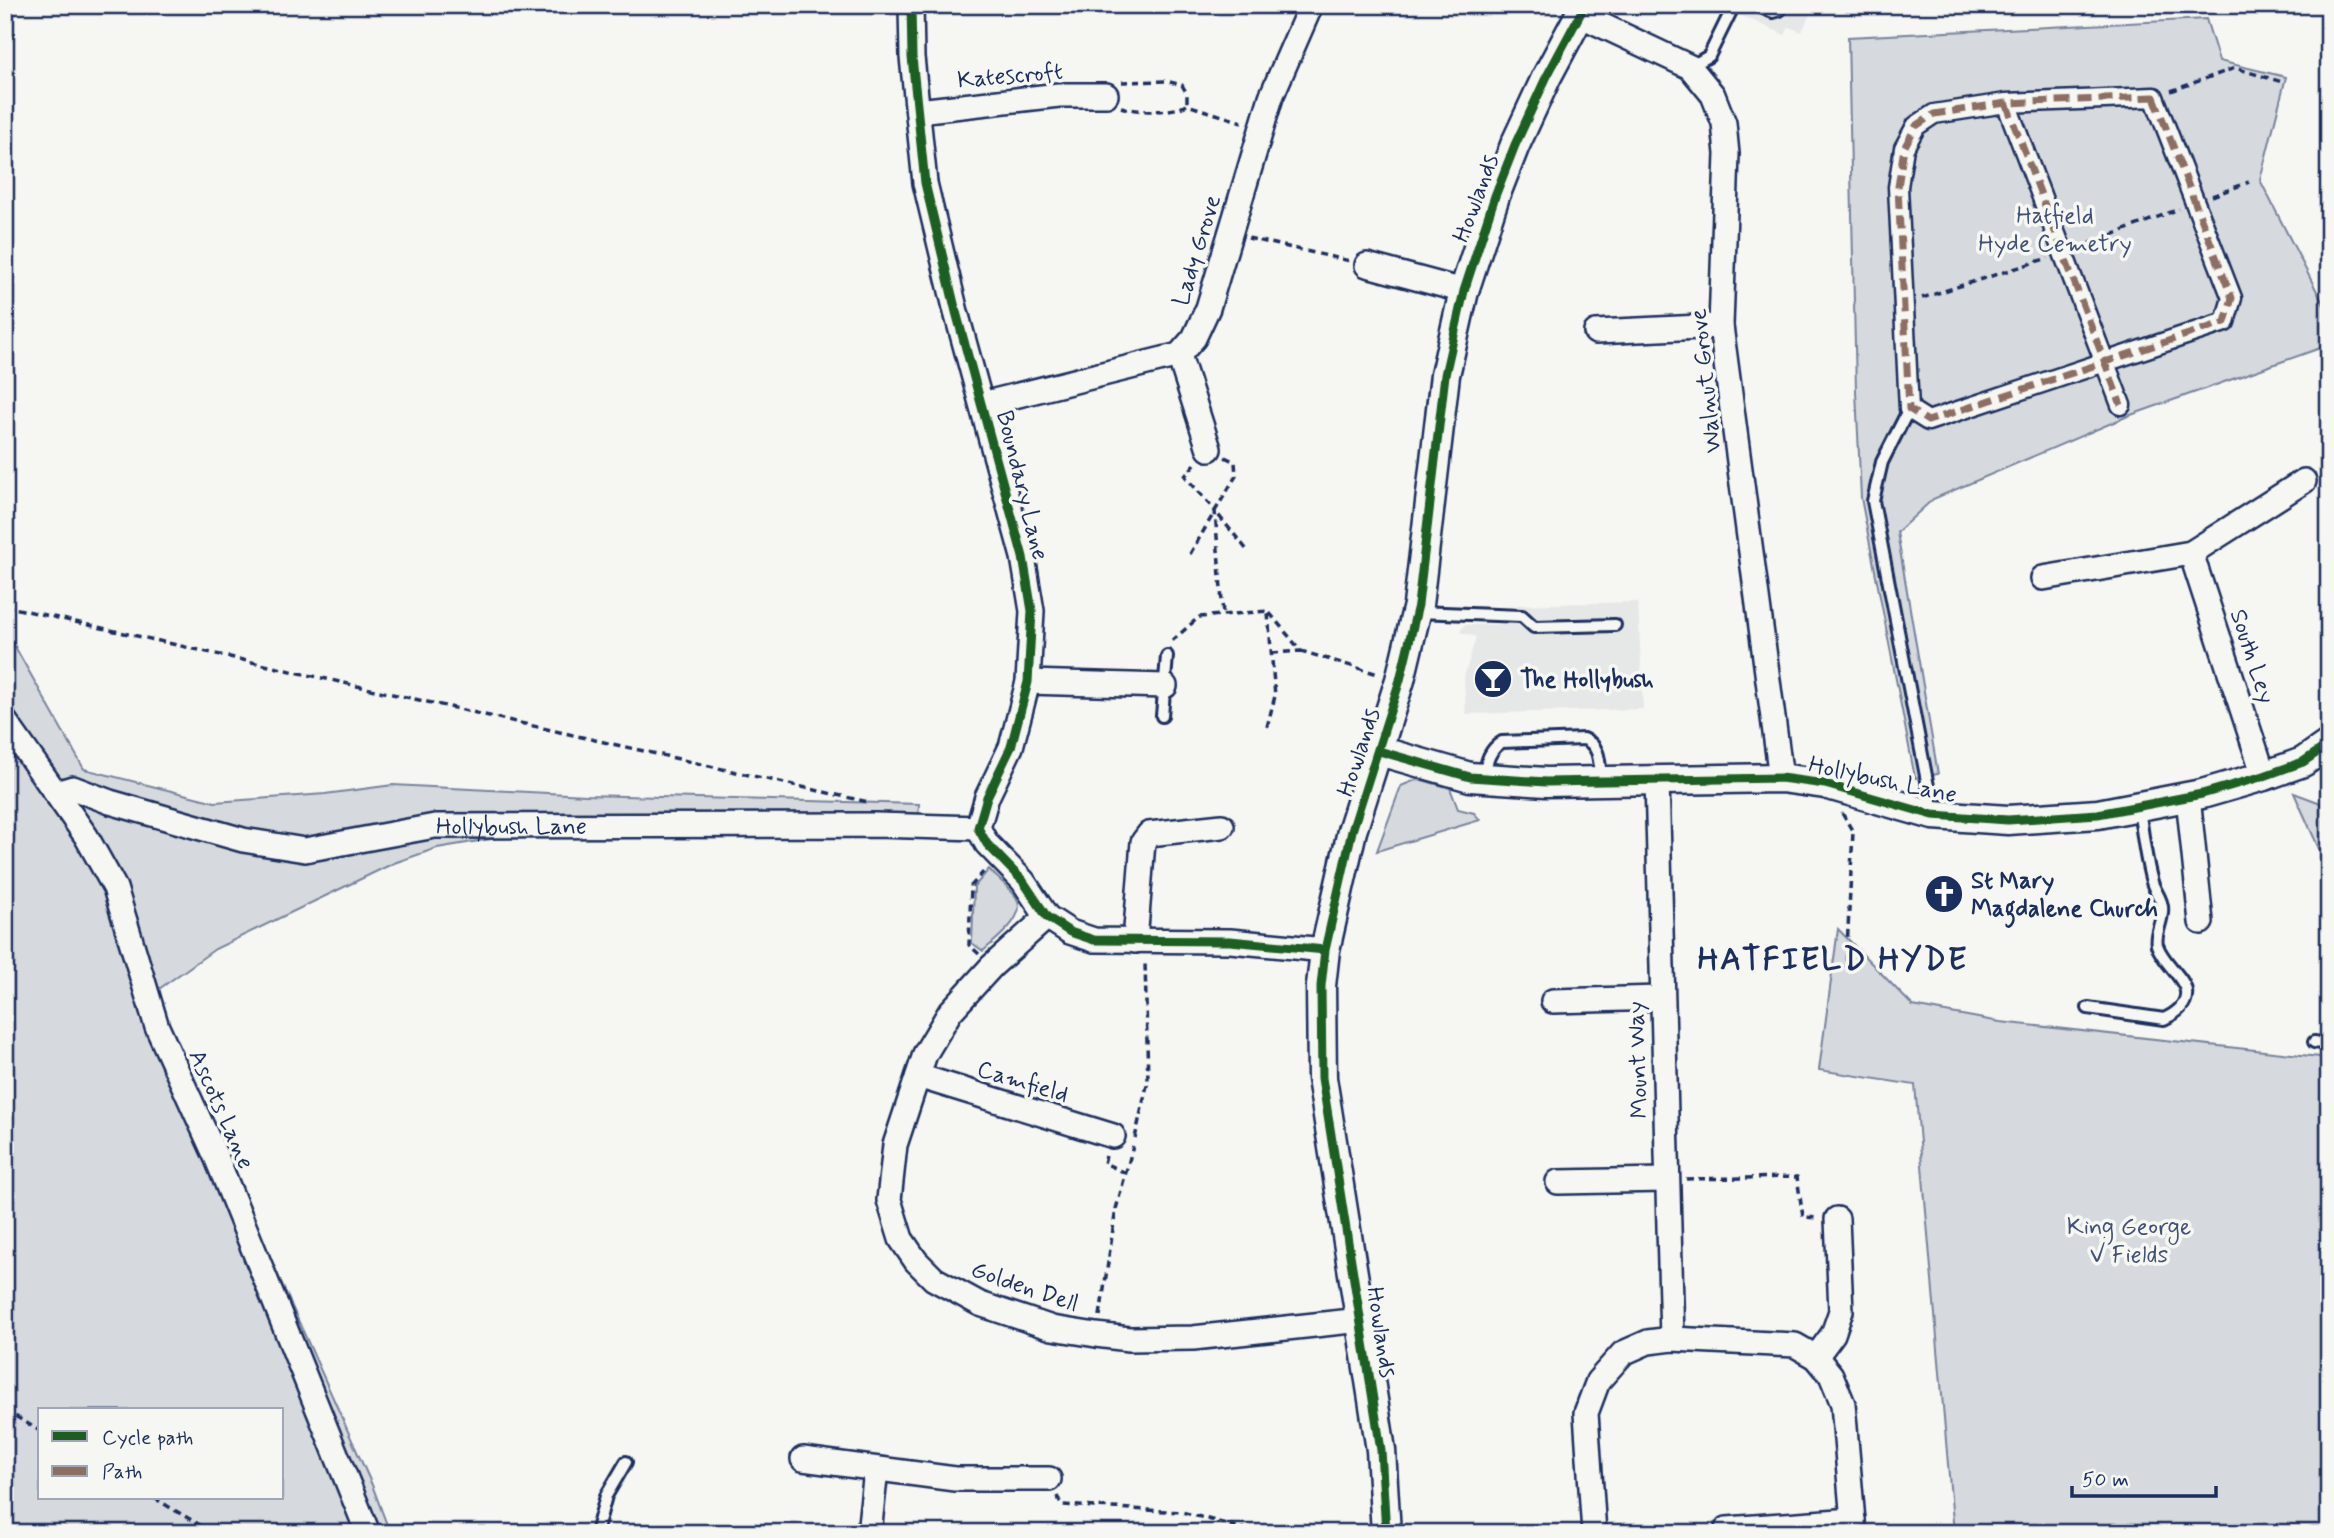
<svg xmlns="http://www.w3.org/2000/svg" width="2334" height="1538" viewBox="0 0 2334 1538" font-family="Mynerve,sans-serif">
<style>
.built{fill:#e6e7e7}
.green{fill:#d6d9dd;stroke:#78849e;stroke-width:2;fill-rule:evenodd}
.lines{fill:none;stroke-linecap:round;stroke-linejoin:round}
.service-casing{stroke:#1b2f5e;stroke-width:16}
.pedestrian-casing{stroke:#1b2f5e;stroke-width:23}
.minor-casing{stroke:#1b2f5e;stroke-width:28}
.tertiary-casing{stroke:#1b2f5e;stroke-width:33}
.path{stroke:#1b2f5e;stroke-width:3.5;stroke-dasharray:7 5;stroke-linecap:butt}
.service{stroke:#f6f6f2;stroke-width:10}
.pedestrian{stroke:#f6f6f2;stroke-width:18}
.minor{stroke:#f6f6f2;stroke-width:23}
.tertiary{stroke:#f6f6f2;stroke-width:28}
.quiet{stroke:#8d6e63;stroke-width:7;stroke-dasharray:14 7;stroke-linecap:butt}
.cycleway-casing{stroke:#f6f6f2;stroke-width:13}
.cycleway{stroke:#1b5e20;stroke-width:9}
.labels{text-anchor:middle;stroke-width:7;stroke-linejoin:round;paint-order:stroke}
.street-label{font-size:24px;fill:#1b2f5e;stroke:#f6f6f2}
.park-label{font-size:24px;fill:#405177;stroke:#f6f6f2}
.poi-label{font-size:24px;font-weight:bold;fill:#1b2f5e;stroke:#f6f6f2;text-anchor:start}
.district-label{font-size:32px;font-weight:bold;letter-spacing:2px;fill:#1b2f5e;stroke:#f6f6f2}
</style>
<rect width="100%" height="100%" fill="#f6f6f2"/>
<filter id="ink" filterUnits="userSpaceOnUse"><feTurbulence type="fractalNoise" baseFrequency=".0143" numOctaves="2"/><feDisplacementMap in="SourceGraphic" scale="14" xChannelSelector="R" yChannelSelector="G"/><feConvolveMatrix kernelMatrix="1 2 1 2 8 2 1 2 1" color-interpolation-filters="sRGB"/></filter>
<g filter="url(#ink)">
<path class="built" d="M1722,5H1814L1802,32L1789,27L1785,35L1722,7Z
M1638,602L1643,709L1466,714L1464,677L1476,637L1460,632L1464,625L1516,624V605Z"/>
<path class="green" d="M2206,19L2219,61L2286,77L2260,180L2329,315V345L2128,416L1933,499L1897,532L1938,774L1915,778L1861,498L1856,391L1848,37Z
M5,629L84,769L215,802L325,794L393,785L586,795L919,804L917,835L668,838L503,837L437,848L394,863L215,949L152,994L372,1485L390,1533H5ZM40,1410H282V1498H40Z
M1418,779L1450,788L1458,809L1474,813L1480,820L1377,851L1401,786Z
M2294,793L2318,802L2329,809V871Z
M989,869C997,878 1009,887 1016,897C1029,916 995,940 983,951L972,943L974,887Z
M1838,929L1913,1006L2000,1022L2329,1058V1533H1954L1915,1085L1819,1070Z"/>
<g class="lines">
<g class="service-casing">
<path id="service" d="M1756,5L1773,12L1780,10L1783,5
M1690,67L1709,56L1734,5
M1909,409L1882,462L1873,501L1933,812
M1417,612L1522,616L1534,627L1615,625
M1162,716L1167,656
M1484,775C1487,761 1489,750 1502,742L1584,739C1601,746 1599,763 1601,779
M2088,1008L2164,1019C2175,1014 2188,1005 2186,991C2184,977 2163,963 2157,945C2154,933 2164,920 2162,907C2162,899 2154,890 2152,882C2145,857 2142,832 2139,806
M2314,1042L2329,1044
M596,1533L606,1496L626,1462"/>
</g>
<g class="pedestrian-casing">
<path id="pedestrian" d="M2154,97L2232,298L2225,322L1928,421L1909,409L1898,187L1904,148L1916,126L1934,114L2006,103Z
M2006,103L2121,405"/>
</g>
<g class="minor-casing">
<g id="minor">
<path d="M911,5L912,57L925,183L956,312L1023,557L1032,611L1028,682L1011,747L987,797L978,828L987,844L1023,881L1047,917L1070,932L1094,940L1230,941L1325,950"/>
<path d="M1580,15L1690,67L1713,95L1724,123L1727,154L1721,326L1781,778"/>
<path d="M918,111L1059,95H1106"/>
<path d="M1367,265L1464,291"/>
<path d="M1596,332L1721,326"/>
<path d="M1179,355L1209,449"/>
<path d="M982,404L1179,355L1194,338L1208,308L1271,97L1311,5"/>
<path d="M2191,553L2264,776"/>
<path d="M2043,578L2191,553L2304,481"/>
<path d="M1028,682L1165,686"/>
<path d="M5,721L86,836L115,888L157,1027L217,1159L368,1533"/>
<path d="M1657,780L1672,1339"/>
<path id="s1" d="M56,793L73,788L110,802L243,840L305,850L435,826L876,825L978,828"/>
<path d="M2188,797L2201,922"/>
<path d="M1047,917L992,966L950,1012L925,1054L895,1145L889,1200L901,1239L916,1261L934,1279L980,1304L1052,1328L1096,1335L1129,1339L1193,1338L1361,1320"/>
<path d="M1135,941L1143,842L1149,834L1222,826"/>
<path d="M1553,1001L1661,998"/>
<path d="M918,1076L1113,1136"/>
<path d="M1558,1182L1666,1180"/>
<path d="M1816,1357L1833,1334L1841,1311L1837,1219"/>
<path d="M803,1459L955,1479H1049"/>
<path d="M1727,1529L1853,1520"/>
<path d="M869,1533L876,1470"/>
<path d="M1594,1533L1586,1413L1598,1381L1623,1353L1648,1342L1672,1339L1795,1345L1816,1357L1831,1375L1843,1404L1854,1533"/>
</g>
</g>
<g class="tertiary-casing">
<path id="tertiary" d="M1379,751L1470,777L1546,782L1781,778L1825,784L1933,815L2008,820L2098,814L2202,794L2264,776L2303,762L2329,744
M1386,1533L1381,1450L1322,1078L1321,986L1325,950L1352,831L1400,680L1418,605L1445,375L1464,291L1495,196L1515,145L1546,78L1585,5"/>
</g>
<path class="path" d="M1122,82L1166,81L1182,85L1187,94V105
M2171,91L2235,68L2282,82
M1121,107C1136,112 1173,113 1187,105L1242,122
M2212,196L2249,182
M1248,238L1350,261
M2078,248L2179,209
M1922,298L2048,258
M1225,457L1235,462L1236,476L1215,511L1247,550
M1195,464L1185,476L1215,511L1223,615
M1190,554L1214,513
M5,606L868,802L869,804
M1172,641L1199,617L1268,611L1301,651L1378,674
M1272,653L1301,651
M1267,727L1275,696L1268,613
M1842,813L1853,832L1846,968
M979,954L969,945L971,886L985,870
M1135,1138L1148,1081L1145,962
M1106,1156L1104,1163L1126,1173
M1686,1179L1797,1177L1803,1217L1819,1218
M1100,1316L1116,1209L1133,1146
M5,1410L40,1431
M1057,1496L1062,1505L1182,1512L1259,1533L1363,1528
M154,1498L205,1528L209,1533"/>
<use href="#service" class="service"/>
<use href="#pedestrian" class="pedestrian"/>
<use href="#minor" class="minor"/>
<use href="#tertiary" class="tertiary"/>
<path class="quiet" d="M2154,97L2232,298L2225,322L1928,421L1909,409L1898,187L1904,148L1916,126L1934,114L2006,103Z
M2006,103L2121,405"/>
<g class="cycleway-casing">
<path id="cycleway" d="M911,5L912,57L925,183L956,312L1023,557L1032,611L1028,682L1011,747L987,797L978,828L987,844L1023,881L1047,917L1070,932L1094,940L1230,941L1325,950
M1379,751L1470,777L1546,782L1781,778L1825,784L1933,815L2008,820L2098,814L2202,794L2264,776L2303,762L2329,744
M1386,1533L1381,1450L1322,1078L1321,986L1325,950L1352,831L1400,680L1418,605L1445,375L1464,291L1495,196L1515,145L1546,78L1585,5"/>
</g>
<use href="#cycleway" class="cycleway"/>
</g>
</g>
<defs>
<g id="bar-disc" transform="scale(2.0125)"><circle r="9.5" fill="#1b2f5e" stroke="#f6f6f2"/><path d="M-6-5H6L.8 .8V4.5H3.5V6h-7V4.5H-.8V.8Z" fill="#fff"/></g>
<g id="church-disc" transform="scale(2.0125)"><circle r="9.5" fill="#1b2f5e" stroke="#f6f6f2"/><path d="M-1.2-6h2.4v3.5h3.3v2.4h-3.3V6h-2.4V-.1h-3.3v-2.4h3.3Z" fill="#fff"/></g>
</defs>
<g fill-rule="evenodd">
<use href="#bar-disc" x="1493" y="679"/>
<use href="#church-disc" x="1944" y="894"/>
</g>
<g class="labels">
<g class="street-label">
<text transform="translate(1010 75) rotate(-5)" y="8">Katescroft</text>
<text transform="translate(1475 198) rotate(-70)" y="8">Howlands</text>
<text transform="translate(1196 250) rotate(-73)" y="8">Lady Grove</text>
<text transform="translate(1705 381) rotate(-96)" y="8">Walnut Grove</text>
<text transform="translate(1023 485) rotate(76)" y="8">Boundary Lane</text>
<text transform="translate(2253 656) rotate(72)" y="8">South Ley</text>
<text transform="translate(1358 752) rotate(-72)" y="8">Howlands</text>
<text transform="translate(1883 779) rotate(12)" y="8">Hollybush Lane</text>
<text dy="8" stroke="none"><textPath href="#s1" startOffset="467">Hollybush Lane</textPath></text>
<text transform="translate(1637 1060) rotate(-92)" y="8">Mount Way</text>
<text transform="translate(1023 1081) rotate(17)" y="8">Camfield</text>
<text transform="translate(222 1109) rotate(66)" y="8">Ascots Lane</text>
<text transform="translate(1025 1286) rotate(19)" y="8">Golden Dell</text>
<text transform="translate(1382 1332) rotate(81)" y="8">Howlands</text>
</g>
<g class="park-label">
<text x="2055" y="223">Hatfield<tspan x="2055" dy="28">Hyde Cemetry</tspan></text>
<text x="2129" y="1234">King George<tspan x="2129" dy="28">V Fields</tspan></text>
</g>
<g class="poi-label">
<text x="1520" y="687">The Hollybush</text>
<text x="1971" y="888">St Mary<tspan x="1971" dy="28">Magdalene Church</tspan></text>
</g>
<g class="district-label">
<text x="1833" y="969">HATFIELD HYDE</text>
</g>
</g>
<rect width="2334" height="1538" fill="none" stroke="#f6f6f2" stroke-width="28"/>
<rect x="14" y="14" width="2306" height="1510" fill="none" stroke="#1b2f5e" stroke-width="2.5" filter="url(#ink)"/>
<rect x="38" y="1408" width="245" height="91" fill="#f6f6f2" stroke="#9ea6b7" stroke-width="2"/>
<rect x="52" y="1431" width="35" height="10" fill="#1b5e20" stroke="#9ea6b7" stroke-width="2"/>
<text x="102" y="1444" font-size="21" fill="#1b2f5e">Cycle path</text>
<rect x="52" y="1466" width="35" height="10" fill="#8d6e63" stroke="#9ea6b7" stroke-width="2"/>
<text x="102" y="1478" font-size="21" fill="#1b2f5e">Path</text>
<path d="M2072 1486v10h144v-10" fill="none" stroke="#1b2f5e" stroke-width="3.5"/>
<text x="2082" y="1486" font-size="21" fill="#1b2f5e" stroke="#f6f6f2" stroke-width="5" paint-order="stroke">50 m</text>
</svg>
